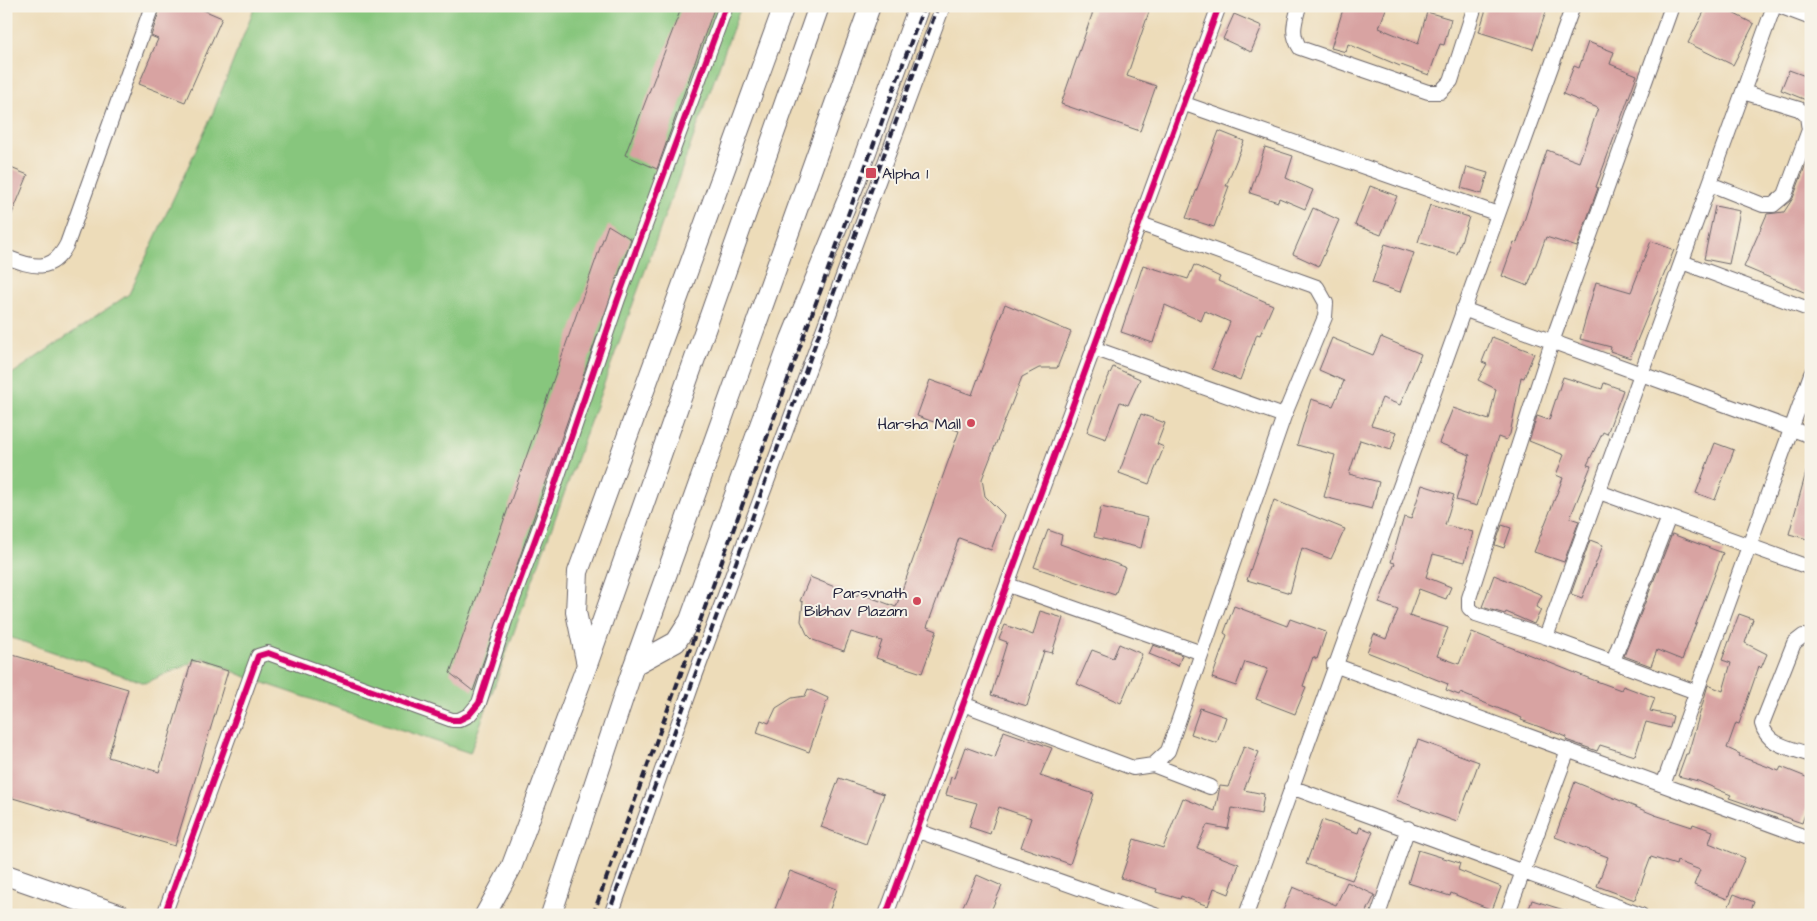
<svg xmlns="http://www.w3.org/2000/svg" width="1817" height="921" viewBox="0 0 1817 921" font-family="'Architects Daughter',sans-serif">
<style>
.green{fill:#87c67d;stroke:#54745c}
.building{fill:#d8a3a2}
.lines{fill:none;stroke-linecap:round;stroke-linejoin:round}
.street-casing{stroke:#696367;stroke-width:16}
.secondary-casing{stroke:#696367;stroke-width:22}
.street{stroke:#fff;stroke-width:14}
.secondary{stroke:#fff;stroke-width:20}
.rail{stroke:#22223b;stroke-width:4;stroke-dasharray:8 4;stroke-linecap:butt}
.cycleway-casing{stroke:#f7f3e8;stroke-width:9}
.cycleway{stroke:#d6006c;stroke-width:6}
.poi-dot{fill:#d1495b;stroke:#f7f3e8;stroke-width:2}
.labels{text-anchor:middle;stroke-width:4;stroke-linejoin:round;paint-order:stroke}
.poi-label{font-size:16px;fill:#22223b;stroke:#f7f3e8;text-anchor:end}
</style>
<rect width="100%" height="100%" fill="#f7f3e8"/>
<filter id="ink" filterUnits="userSpaceOnUse"><feTurbulence type="fractalNoise" baseFrequency=".02" numOctaves="2"/><feDisplacementMap in="SourceGraphic" scale="10" xChannelSelector="R" yChannelSelector="G"/><feConvolveMatrix kernelMatrix="1 2 1 2 8 2 1 2 1" color-interpolation-filters="sRGB"/></filter>
<filter id="wash" filterUnits="userSpaceOnUse"><feTurbulence type="fractalNoise" baseFrequency=".0096" numOctaves="4" result="noise"/><feDisplacementMap in="SourceGraphic" scale="20" xChannelSelector="R" yChannelSelector="G"/><feGaussianBlur stdDeviation="1.12" result="paint"/><feColorMatrix in="noise" values="0 0 0 0 0 0 0 0 0 0 0 0 0 0 0 0 0 1.4 0 .05"/><feComposite in="paint" operator="in"/></filter>
<g filter="url(#wash)">
<rect width="100%" height="100%" fill="#eddcb9"/>
<path class="green" d="M255,6H741L470,753L246,677L203,658L145,683L6,636V378L129,294L212,115Z"/>
<g id="blocks">
<path class="building" d="M161,6H194L222,18L185,102L139,84L158,39L151,36Z
M682,6H715L657,169L625,155Z
M1095,6H1151L1127,76L1156,86L1140,131L1061,104Z
M1344,6H1387L1379,28L1418,44L1427,12L1451,19L1444,45L1440,44L1429,75L1401,65L1400,66L1348,44L1346,52L1331,48Z
M1487,6H1548L1533,49L1479,32Z
M1707,6H1719L1754,24L1733,65L1688,43Z
M1234,14L1262,26L1251,52L1223,39Z
M1588,42L1614,52L1610,64L1637,75L1596,187L1598,188L1577,247L1546,237L1528,286L1502,276L1514,242L1517,243L1547,150L1579,162L1588,137L1598,108L1563,94L1574,66L1579,68Z
M1789,70L1811,78V102L1781,90Z
M1219,131L1244,141L1226,186H1229L1214,227L1186,218Z
M1265,147L1293,156L1286,178L1313,190L1305,209L1279,198L1278,202L1250,193Z
M1811,151V295L1744,267L1767,214L1784,212L1793,198Z
M6,166L28,175L7,226H6Z
M1467,167L1488,173L1482,194L1461,188Z
M1370,186L1397,196L1381,235L1355,225Z
M1430,205L1469,217L1457,254L1418,242Z
M1715,206L1740,211L1729,264L1704,259Z
M1313,208L1339,220L1319,266L1293,254Z
M608,225L631,239L473,691L450,673Z
M1651,241L1674,250L1630,358L1610,351L1611,347L1580,339L1596,282L1631,292Z
M1385,244L1414,253L1400,292L1372,283Z
M1143,265L1188,279L1194,265L1220,277L1218,281L1273,305L1260,335L1257,334L1240,380L1212,369L1230,322L1205,311L1201,321L1165,305L1153,343L1121,332Z
M1005,304L1071,332L1057,368H1039L1022,377L982,479L985,496L1004,515L991,550L959,538L927,627L937,631L922,673L876,658L882,641L851,632L844,651L813,640L807,634L801,621L803,602L800,601L810,577L857,596L859,593L896,607L959,431L917,416L930,380L972,395Z
M1381,337L1421,354L1400,405L1382,398L1371,425L1397,432L1391,450L1360,440L1349,474L1379,482L1372,509L1324,497L1335,455L1297,445L1311,399L1333,406L1344,381L1319,370L1332,338L1373,355Z
M1492,337L1534,353L1524,378L1521,377L1510,434L1506,440L1498,437L1477,506L1456,500L1470,455L1439,443L1453,408L1489,420L1496,389L1478,380L1487,364L1482,362Z
M1113,367L1140,379L1128,405L1120,402L1106,439L1087,432L1101,393Z
M1563,377L1602,389L1604,383L1623,390L1607,434L1603,432L1587,465L1591,466L1570,518L1579,521L1564,562L1534,552L1563,478L1556,475L1564,455L1529,441L1537,416L1549,420Z
M1141,414L1165,423L1157,444L1164,447L1149,484L1119,473Z
M1715,443L1734,450L1715,500L1696,493Z
M1807,469L1811,470V540L1789,534Z
M1422,485L1454,495L1445,525L1473,532L1465,562L1433,554L1426,577L1451,587L1446,599L1419,589L1409,616L1448,628L1437,656L1459,664L1472,632L1588,678L1621,690L1623,686L1655,698L1650,711L1673,716L1670,728L1646,722L1635,756L1600,745L1597,751L1566,740L1567,737L1521,720L1522,718L1460,693L1459,695L1446,690L1448,684L1367,652L1374,634L1386,639L1398,610L1379,603L1395,563L1391,562L1404,517L1411,519Z
M1274,500L1345,529L1331,559L1302,548L1290,593L1247,580Z
M1101,507L1148,518L1141,548L1094,537Z
M1502,525L1511,528L1504,548L1495,545Z
M1048,530L1062,535L1060,544L1125,567L1115,595L1034,567Z
M1672,534L1723,553L1682,660L1657,650L1651,666L1624,656Z
M1590,540L1603,545L1582,598L1571,594Z
M1494,575L1542,595L1536,607L1541,610L1534,624L1506,612L1505,614L1482,607Z
M1234,606L1287,626L1290,619L1326,632L1317,659L1313,657L1303,686L1306,687L1295,714L1256,699L1268,669L1245,662L1236,686L1212,678L1227,635L1224,633Z
M1040,611L1063,618L1052,653L1044,651L1027,706L991,695L1007,642L999,639L1005,625L1033,635Z
M1739,614L1753,619L1745,643L1767,654L1761,668L1759,666L1739,724L1736,723L1727,748L1740,754L1739,756L1779,771L1781,767L1811,779V797L1802,823L1729,798L1731,795L1698,781L1678,776L1686,754H1688L1708,685L1723,691L1731,663L1722,660Z
M1119,644L1142,654L1121,703L1077,684L1092,650L1113,658Z
M1153,645L1182,655L1178,666L1149,654Z
M6,653L128,689L108,757L159,772L192,660L228,671L175,846L6,796Z
M808,689L828,698L809,752L757,733L761,720L769,723L776,708L792,698L805,696Z
M1200,708L1226,717L1217,743L1191,734Z
M1004,731L1052,748L1040,776L1094,794L1070,864L1021,847L1031,818L999,807L990,834L969,827L977,803L946,795L951,777L954,778L965,747L995,758Z
M1418,740L1479,762L1457,822L1396,800Z
M1244,746L1259,752L1244,790L1264,794L1261,814L1232,808L1228,829L1207,825L1197,848L1239,864L1229,894L1214,888L1208,906L1181,896L1180,899L1156,892L1157,889L1121,878L1134,839L1163,848L1183,798L1215,811L1220,786L1228,787Z
M839,778L884,794L866,844L821,827Z
M1575,782L1655,815L1692,827L1693,824L1713,831L1709,843L1745,858L1727,899L1694,885L1700,870L1677,861L1676,865L1651,857L1635,900L1597,886L1608,857L1555,837Z
M1322,820L1358,833L1360,827L1373,832L1352,880L1306,864Z
M1418,850L1460,863L1458,870L1501,887L1492,910L1451,893L1450,896L1408,883Z
M790,871L837,889L828,915H790L775,909Z
M977,875L1002,886L989,915H959Z
M1347,882L1375,895L1365,915H1281L1293,887L1336,905Z
M1734,894L1754,902L1749,915H1725Z
M1532,900L1570,912L1569,915H1527Z"/>
</g>
</g>
<g filter="url(#ink)">
<use href="#blocks" fill-opacity="0" stroke="#696367" stroke-width="1"/>
<g class="lines">
<g class="street-casing">
<path id="street" d="M1299,6C1295,22 1290,33 1300,48L1428,92H1440L1451,81L1475,6
M1672,6L1552,342L1469,598V608L1476,614L1546,637L1696,692
M1779,6L1811,18
M1185,104L1498,214
M1710,184L1763,205H1773L1785,195L1809,130L1807,116L1799,109L1743,92
M6,257C33,267 52,274 67,244L152,6
M1682,262L1811,310
M1463,309L1811,436
M1093,348L1284,416
M1599,492L1811,568
M1008,585L1202,653
M1546,637L1774,6
M1811,637L1803,636L1794,643L1762,724C1767,746 1792,748 1811,755
M1613,661L1669,517
M1334,665L1811,839
M963,704L1133,768L1153,765L1168,751L1284,416L1325,317L1326,303L1317,287L1141,224
M1153,765L1210,787
M1663,785L1811,374
M1291,787L1641,915
M918,831L1155,915
M164,915L258,656L268,653L452,720H459L469,715L479,703L505,621L549,502L618,299L726,6
M611,915L694,679L943,6
M886,915L1219,6
M1246,915L1573,6
M1378,915L1408,828
M1507,915L1568,750"/>
</g>
<g class="secondary-casing">
<path id="secondary" d="M587,665L576,612L578,572L784,6
M634,665L676,642L690,620L791,339L855,182L919,6
M6,875L121,915
M485,915L511,868L587,665L819,6
M551,915L634,665L870,6"/>
</g>
<use href="#street" class="street"/>
<use href="#secondary" class="secondary"/>
<path class="rail" d="M593,915L924,6
M608,915L938,6"/>
<g class="cycleway-casing">
<path id="cycleway" d="M164,915L258,656L268,653L452,720H459L469,715L479,703L505,621L549,502L618,299L726,6
M886,915L1219,6"/>
</g>
<use href="#cycleway" class="cycleway"/>
</g>
</g>
<g class="poi-dot">
<rect x="865" y="167" width="12" height="12" rx="2.5"/>
<circle cx="971" cy="423" r="5"/>
<circle cx="917" cy="601" r="5"/>
</g>
<g class="labels">
<g class="poi-label">
<text x="882" y="179" text-anchor="start">Alpha 1</text>
<text x="961" y="429">Harsha Mall</text>
<text x="907" y="598">Parsvnath<tspan x="907" dy="18">Bibhav Plazam</tspan></text>
</g>
</g>
<rect width="1817" height="921" fill="none" stroke="#f7f3e8" stroke-width="25"/>
</svg>
